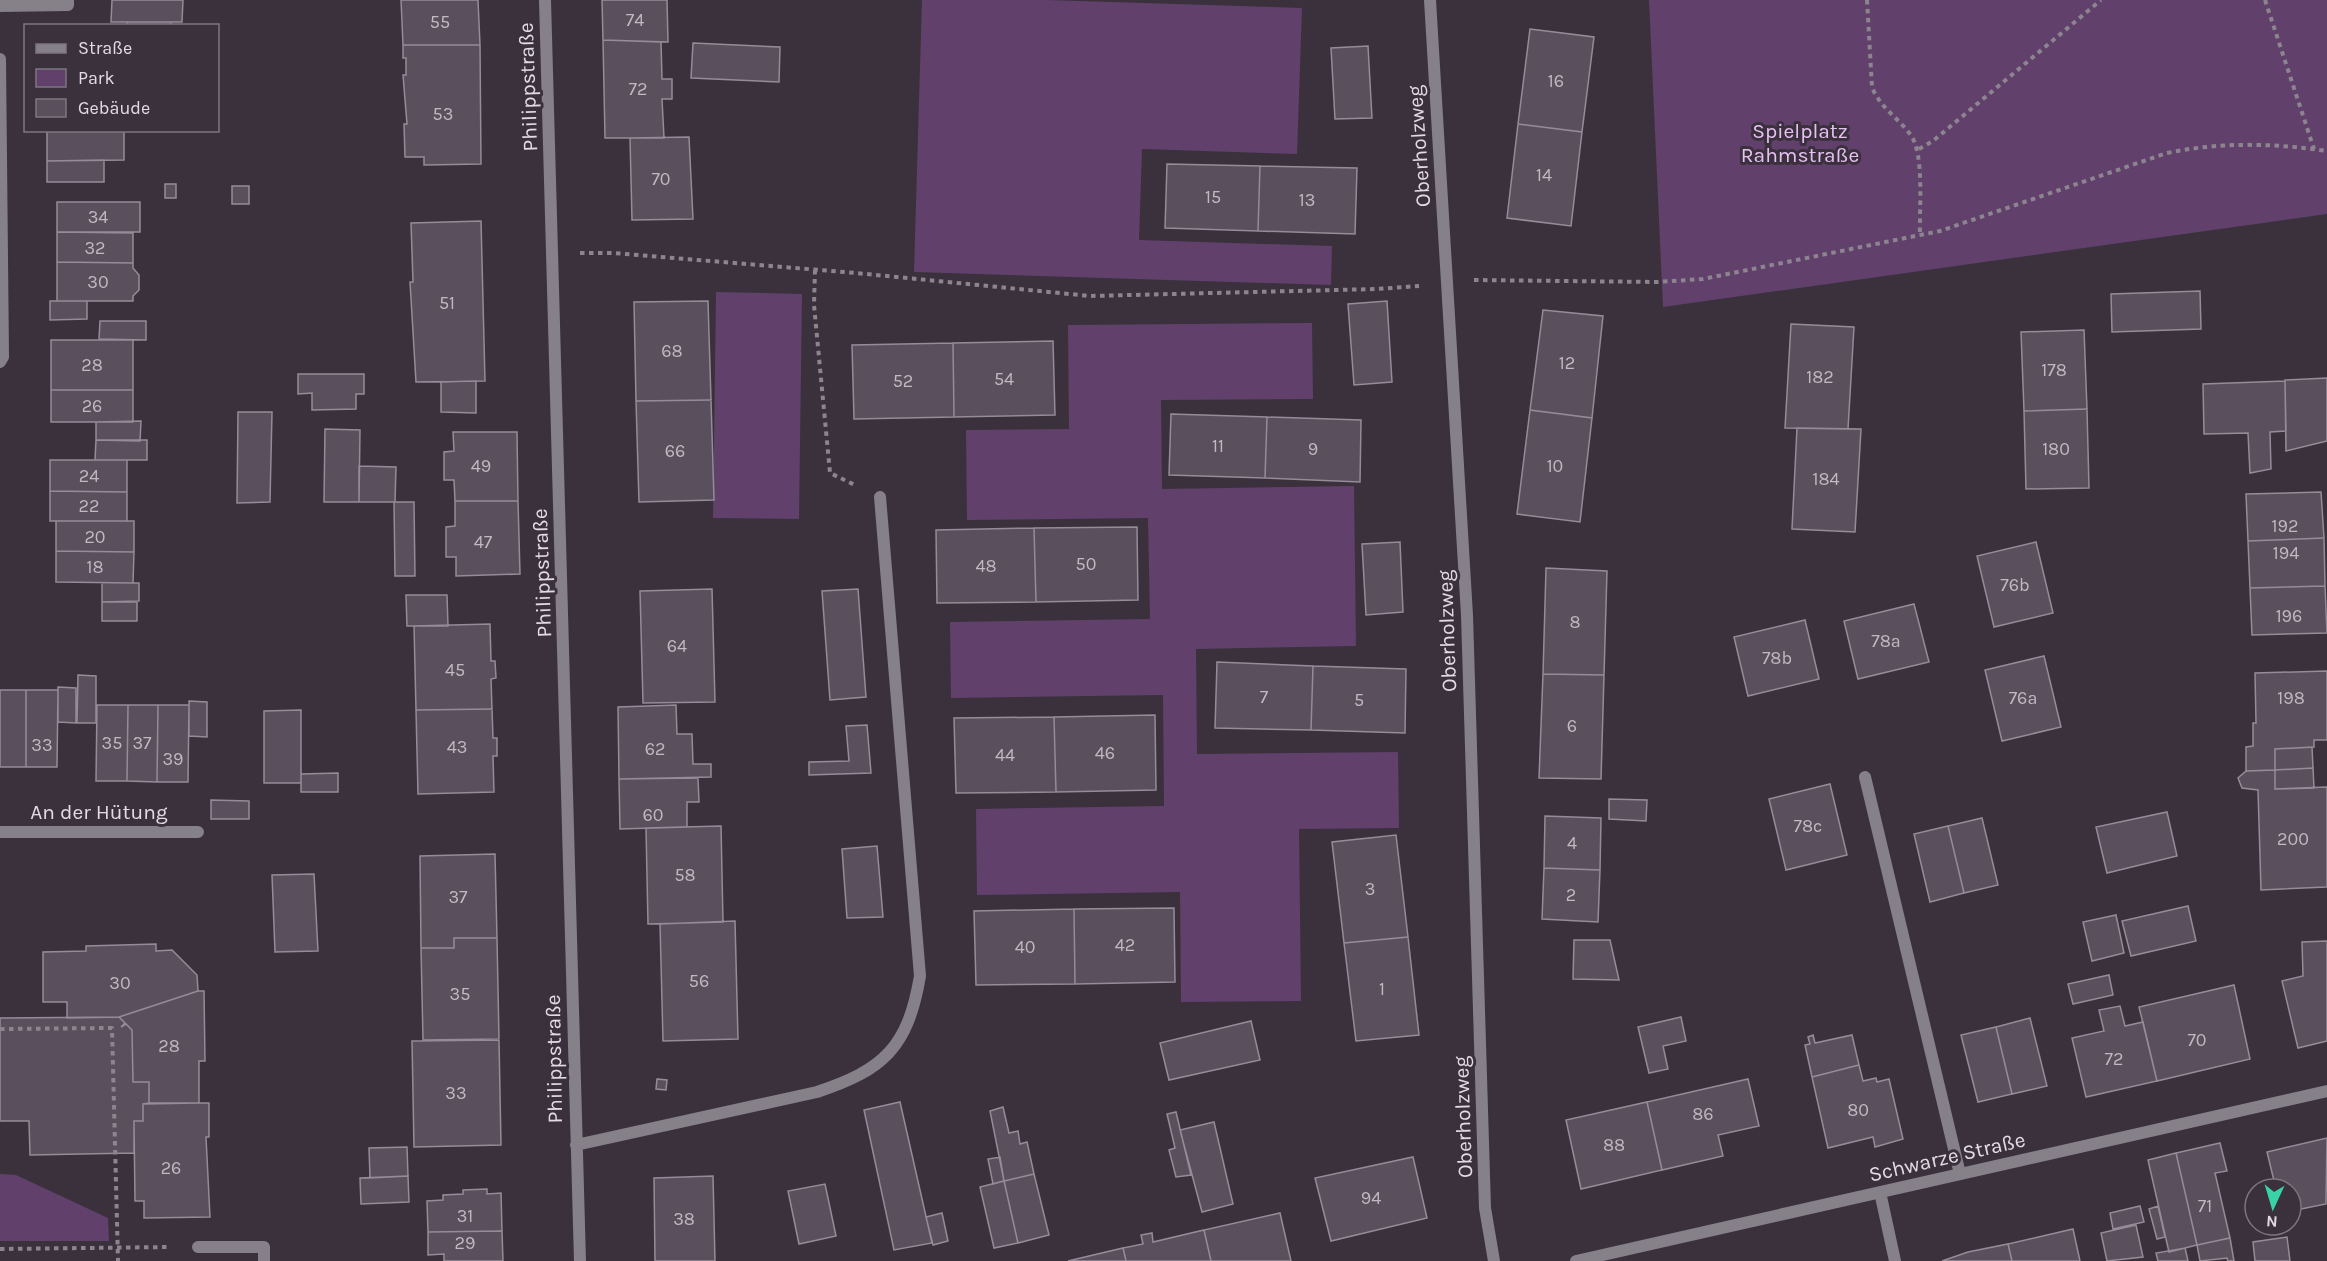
<svg xmlns="http://www.w3.org/2000/svg" width="2327" height="1261" viewBox="0 0 2327 1261" font-family="Karla,sans-serif">
<style>
.green{fill:#61406c}
.building{fill:#5a505d;stroke:#968b99;stroke-width:1.5}
.lines{fill:none;stroke-linecap:round;stroke-linejoin:round}
.path{stroke:#8c858f;stroke-width:4;stroke-dasharray:4.5 4.5;stroke-linecap:butt}
.lane{stroke:#868188;stroke-width:12}
.street{stroke:#868188;stroke-width:12}
.labels{text-anchor:middle;stroke-width:6;stroke-linejoin:round;paint-order:stroke}
.number-label{font-size:18px;fill:#bfb9c2}
.street-label{font-size:21px;fill:#e1dce3;stroke:#3a313d}
.park-label{font-size:21px;fill:#e7c0f4;stroke:#3a313d}
</style>
<rect width="100%" height="100%" fill="#3a313d"/>
<path class="green" d="M922,0H1047L1302,8L1297,154L1142,149L1139,240L1332,246L1331,285L914,272Z
M1649,0H2327V214L1663,307Z
M716,292L802,294L799,519L713,518Z
M1312,323L1313,399L1161,400L1162,489L1354,486L1356,646L1196,649L1197,754L1398,752L1399,828L1299,829L1301,1001L1181,1002L1180,892L977,895L976,809L1164,806L1163,695L951,698L950,622L1150,619L1148,518L967,520L966,430L1069,429L1068,325Z
M0,1174L16,1175L108,1218L109,1241H0Z"/>
<path class="building" d="M112,0H183L182,22H111Z
M401,0H478L480,45H403Z
M602,0H667L668,42L603,40Z
M127,22H171V26H127Z
M1530,29L1594,37L1582,132L1518,124Z
M603,40L661,42L662,79H672V99H662L664,138H605Z
M693,43L780,47L779,82L691,78Z
M403,45H480L481,164L424,165V157H405L404,124H407L403,75H406V58H403Z
M1368,46L1372,118L1335,119L1331,48Z
M1518,124L1582,132L1571,226L1507,218Z
M47,130H124V160L47,161Z
M689,137L693,219L632,220L630,138Z
M104,160V182H47V161Z
M1167,164L1260,166L1258,231L1165,228Z
M1260,166L1357,168L1355,234L1258,231Z
M165,184H176V198H165Z
M232,186H249V204H232Z
M57,202H140V232H57Z
M481,221L485,381L416,382L410,282H413L411,223Z
M57,232L133,233V263L57,262Z
M57,262L133,263V268L139,275V290L133,296V301H57Z
M2200,291L2201,329L2112,332L2111,294Z
M50,301H87V319L50,320Z
M708,301L711,400L636,401L634,302Z
M1387,301L1392,382L1354,385L1348,304Z
M1543,310L1603,316L1592,418L1530,410Z
M100,321H146V340L99,339Z
M1791,324L1854,327L1848,429L1785,428Z
M2084,330L2087,409L2024,411L2021,332Z
M51,340H133V390H51Z
M1053,341L1055,415L954,417L953,343Z
M953,343L954,417L854,419L852,345Z
M298,374H364V394H356V409L312,410V393L298,394Z
M2327,378V441L2286,451L2285,380Z
M476,381V413L441,412V382Z
M2285,381L2286,431L2270,432L2271,469L2250,473L2248,433L2204,434L2203,384Z
M51,390H133V422H51Z
M711,400L714,500L639,502L636,401Z
M2087,409L2089,488L2026,489L2024,411Z
M1530,410L1592,418L1580,522L1517,514Z
M238,412H272L270,502L237,503Z
M1171,414L1267,417L1265,478L1169,475Z
M1267,417L1361,420L1360,482L1265,478Z
M141,421L140,441L96,440V422Z
M1797,428L1861,429L1855,532L1792,529Z
M325,429L360,430L359,502H324Z
M453,432H517L518,501H455L454,480H444V452L454,451Z
M96,440H147V460H95Z
M50,460H127V492L50,491Z
M359,466L396,467L395,502H359Z
M50,491L127,492V521H50Z
M2321,492L2324,538L2248,541L2246,494Z
M455,501H518L520,574L456,576V557H446V527L455,526Z
M394,502H414L415,576H395Z
M56,521H134V552L56,551Z
M1137,527L1138,600L1036,602L1034,528Z
M1034,528L1036,602L937,603L936,530Z
M2324,538L2325,586L2250,588L2248,541Z
M1400,542L1403,612L1366,615L1362,544Z
M2036,542L2053,613L1994,627L1977,556Z
M56,551L134,552L133,583L56,582Z
M1546,568L1607,571L1604,675L1543,674Z
M102,583H139V601L102,602Z
M2325,586L2327,633L2252,635L2250,588Z
M712,589L715,702L643,703L640,591Z
M858,589L866,697L830,700L822,591Z
M406,595H447L448,626H407Z
M102,602H137V621H102Z
M1914,604L1929,662L1858,679L1844,621Z
M1805,620L1819,679L1748,696L1734,637Z
M490,624L491,661H495L496,678L491,679L492,709L416,710L414,626Z
M2044,656L2061,727L2002,741L1985,670Z
M1217,662L1313,666L1311,730L1215,728Z
M1313,666L1406,669L1405,733L1311,730Z
M2327,671V740H2314V747L2275,749V770L2246,771V747L2253,746V723H2256L2255,673Z
M1543,674L1604,675L1601,779L1539,778Z
M78,675L96,676V723H77Z
M58,687L76,688V723L58,722Z
M0,690H26V767H0Z
M26,690H58L57,767H26Z
M189,701L207,702V737L189,736Z
M97,705H128L127,781H96Z
M128,705H158L157,782L127,781Z
M158,705H189L188,782H157Z
M676,705L677,734H692L693,764H711V777L619,779L618,707Z
M492,709L493,738H497V756H493L494,792L418,794L416,710Z
M301,710V783H264V711Z
M1155,715L1156,790L1056,792L1054,717Z
M1054,717L1056,792L956,793L954,718Z
M867,725L871,773L809,775V762L849,761L846,726Z
M2312,747L2313,768L2275,770V749Z
M2313,768L2314,788L2275,789V770Z
M2275,770V789L2327,787V887L2261,890L2258,790L2242,788L2238,778L2246,771Z
M338,773V792H301V774Z
M698,778L699,802H687V827L620,829L619,779Z
M1830,784L1847,855L1786,870L1769,799Z
M1609,799L1647,800L1646,821L1609,819Z
M211,800L249,801V819H211Z
M2167,812L2177,856L2107,873L2096,827Z
M1545,816L1601,818L1600,870L1544,868Z
M1982,818L1998,885L1964,893L1948,826Z
M721,826L723,922L648,924L646,828Z
M1948,826L1964,893L1930,902L1914,834Z
M1396,835L1408,937L1344,943L1332,842Z
M877,846L883,917L847,918L842,849Z
M495,854L497,938H454V948H421L420,856Z
M1544,868L1600,870L1598,922L1542,919Z
M314,874L318,951L275,952L272,875Z
M2188,906L2196,941L2131,956L2122,921Z
M1174,908L1175,982L1075,984L1074,909Z
M1074,909L1075,984L976,985L974,911Z
M2116,915L2124,953L2092,961L2083,922Z
M735,921L738,1039L663,1041L660,924Z
M1408,937L1419,1035L1356,1041L1344,943Z
M454,938H497L499,1039L423,1040L421,948H454Z
M1574,940H1610L1619,980L1573,979Z
M2327,941V1041L2298,1048L2282,981L2303,976L2302,942Z
M156,944V951L172,950L197,975L198,991L119,1017L67,1018V1002H43V952L86,951V946Z
M2109,975L2113,995L2073,1004L2068,984Z
M2234,985L2250,1059L2157,1081L2139,1007Z
M198,991H204L205,1061H199V1103H149V1082H133L132,1030L126,1024L121,1027L125,1023L119,1017Z
M2120,1006L2125,1026L2143,1022L2157,1081L2086,1097L2072,1038L2104,1031L2099,1010Z
M119,1017L125,1023L121,1027L126,1024L132,1030L133,1082H149V1103L143,1104V1121H134V1153L30,1155L29,1121H0V1018Z
M1681,1017L1686,1041L1663,1046L1668,1069L1649,1073L1638,1027Z
M2030,1018L2047,1086L2012,1094L1996,1027Z
M1251,1021L1260,1060L1169,1080L1160,1043Z
M1996,1027L2012,1094L1978,1102L1961,1035Z
M1813,1035L1815,1043L1852,1035L1859,1065L1812,1077L1805,1045L1810,1044L1808,1037Z
M499,1040L501,1145L414,1147L412,1041Z
M1859,1065L1863,1081L1876,1078L1877,1082L1889,1079L1903,1139L1875,1147L1873,1137L1828,1148L1812,1077Z
M657,1079L667,1080L666,1090L656,1089Z
M1748,1079L1759,1126L1718,1135L1723,1156L1662,1170L1647,1102Z
M900,1102L932,1243L894,1250L864,1110Z
M1647,1102L1662,1170L1581,1189L1566,1120Z
M199,1103H209V1137H206L210,1217L144,1218V1201H135L134,1121H143V1104Z
M1003,1107L1009,1133L1018,1131L1020,1144L1027,1142L1034,1174L1004,1181L990,1111Z
M1176,1112L1191,1175L1176,1177L1169,1150L1175,1148L1167,1114Z
M1214,1122L1233,1204L1202,1212L1180,1130Z
M2327,1138L2326,1204L2291,1211V1189H2276L2267,1152Z
M2220,1143L2227,1171L2215,1173L2230,1238L2197,1245L2176,1153Z
M407,1147L408,1176L370,1178L369,1148Z
M2176,1153L2197,1245L2169,1252L2148,1160Z
M1000,1157L1004,1181L993,1184L988,1159Z
M1413,1157L1427,1218L1331,1241L1315,1178Z
M1034,1174L1049,1235L1018,1243L1004,1181Z
M408,1176L409,1202L361,1204L360,1178Z
M713,1176L715,1261H655L654,1178Z
M1004,1181L1018,1243L994,1248L980,1187Z
M825,1184L836,1236L799,1244L788,1191Z
M487,1189V1194L501,1193L502,1231L428,1232L427,1201L443,1200V1195L463,1194V1190Z
M2140,1206L2144,1222L2113,1229L2110,1213Z
M2158,1206L2165,1237L2157,1239L2149,1209Z
M942,1213L948,1241L933,1245L926,1217Z
M1280,1213L1291,1261H1211L1204,1230Z
M2136,1225L2143,1257L2107,1261L2101,1233Z
M2073,1229L2080,1261H2012L2008,1244Z
M1204,1230L1211,1261H1126L1123,1248L1143,1244L1141,1235L1152,1233L1153,1242Z
M502,1231L503,1261H444V1254L428,1255V1232Z
M2287,1237L2290,1261H2255L2253,1242Z
M2230,1238L2234,1261H2228L2227,1258L2200,1261L2197,1245Z
M2008,1244L2012,1261H1942L1968,1252Z
M1123,1248L1126,1261H1068Z
M2185,1248L2188,1261H2158L2156,1253Z"/>
<g class="lines">
<path class="path" d="M1867,0L1872,87C1879,106 1898,118 1910,134C1925,153 1919,210 1920,235
M2265,0L2314,149
M1919,149L1933,141L2101,0
M580,253H613L856,273L1090,296L1377,289L1419,286
M815,270L814,305L830,473L857,486
M1474,280L1657,282L1703,279L1940,231L2167,153C2220,142 2273,143 2327,151
M0,1029L112,1028L118,1261
M0,1249L170,1247"/>
<path class="lane" d="M1865,777L1960,1174
M198,1247H264V1261"/>
<path class="street" d="M545,0L580,1261
M1430,0L1467,615L1485,1208L1494,1261
M0,6L68,5V0
M0,362L3,357L0,59
M0,832H198
M576,1145L817,1092C884,1070 908,1047 920,976L880,497
M1880,1192L1895,1261
M1576,1261L2327,1091"/>
</g>
<g class="labels">
<g class="number-label">
<text x="635" y="26">74</text>
<text x="440" y="28">55</text>
<text x="1556" y="87">16</text>
<text x="638" y="95">72</text>
<text x="443" y="120">53</text>
<text x="1544" y="181">14</text>
<text x="661" y="185">70</text>
<text x="1213" y="203">15</text>
<text x="1307" y="206">13</text>
<text x="98" y="223">34</text>
<text x="95" y="254">32</text>
<text x="98" y="288">30</text>
<text x="447" y="309">51</text>
<text x="672" y="357">68</text>
<text x="1567" y="369">12</text>
<text x="92" y="371">28</text>
<text x="2054" y="376">178</text>
<text x="1820" y="383">182</text>
<text x="1004" y="385">54</text>
<text x="903" y="387">52</text>
<text x="92" y="412">26</text>
<text x="1218" y="452">11</text>
<text x="1313" y="455">9</text>
<text x="2056" y="455">180</text>
<text x="675" y="457">66</text>
<text x="481" y="472">49</text>
<text x="1555" y="472">10</text>
<text x="89" y="482">24</text>
<text x="1826" y="485">184</text>
<text x="89" y="512">22</text>
<text x="2285" y="532">192</text>
<text x="95" y="543">20</text>
<text x="483" y="548">47</text>
<text x="2286" y="559">194</text>
<text x="1086" y="570">50</text>
<text x="986" y="572">48</text>
<text x="95" y="573">18</text>
<text x="2015" y="591">76b</text>
<text x="2289" y="622">196</text>
<text x="1575" y="628">8</text>
<text x="1886" y="647">78a</text>
<text x="677" y="652">64</text>
<text x="1777" y="664">78b</text>
<text x="455" y="676">45</text>
<text x="1264" y="703">7</text>
<text x="2023" y="704">76a</text>
<text x="2291" y="704">198</text>
<text x="1359" y="706">5</text>
<text x="1572" y="732">6</text>
<text x="112" y="749">35</text>
<text x="142" y="749">37</text>
<text x="42" y="751">33</text>
<text x="457" y="753">43</text>
<text x="655" y="755">62</text>
<text x="1105" y="759">46</text>
<text x="1005" y="761">44</text>
<text x="173" y="765">39</text>
<text x="653" y="821">60</text>
<text x="1808" y="832">78c</text>
<text x="2293" y="845">200</text>
<text x="1572" y="849">4</text>
<text x="685" y="881">58</text>
<text x="1370" y="895">3</text>
<text x="1571" y="901">2</text>
<text x="458" y="903">37</text>
<text x="1125" y="951">42</text>
<text x="1025" y="953">40</text>
<text x="699" y="987">56</text>
<text x="120" y="989">30</text>
<text x="1382" y="995">1</text>
<text x="460" y="1000">35</text>
<text x="2197" y="1046">70</text>
<text x="169" y="1052">28</text>
<text x="2114" y="1065">72</text>
<text x="456" y="1099">33</text>
<text x="1858" y="1116">80</text>
<text x="1703" y="1120">86</text>
<text x="1614" y="1151">88</text>
<text x="171" y="1174">26</text>
<text x="1371" y="1204">94</text>
<text x="2205" y="1212">71</text>
<text x="465" y="1222">31</text>
<text x="684" y="1225">38</text>
<text x="465" y="1249">29</text>
</g>
<g class="street-label">
<text transform="translate(528 87) rotate(-92)" y="7">Philippstraße</text>
<text transform="translate(1419 146) rotate(-94)" y="7">Oberholzweg</text>
<text transform="translate(542 573) rotate(-92)" y="7">Philippstraße</text>
<text transform="translate(1447 631) rotate(-92)" y="7">Oberholzweg</text>
<text x="99" y="819">An der Hütung</text>
<text transform="translate(554 1059) rotate(-91)" y="7">Philippstraße</text>
<text transform="translate(1463 1117) rotate(-92)" y="7">Oberholzweg</text>
<text transform="translate(1947 1157) rotate(-13)" y="7">Schwarze Straße</text>
</g>
<g class="park-label">
<text x="1800" y="138">Spielplatz<tspan x="1800" dy="24">Rahmstraße</tspan></text>
</g>
</g>
<rect x="24" y="24" width="195" height="108" fill="#3a313d" stroke="#7d757f" stroke-width="1.5"/>
<rect x="36" y="44" width="30" height="9" fill="#868188" stroke="#7d757f" stroke-width="1.5"/>
<text x="78" y="54" font-size="18" fill="#e1dce3">Straße</text>
<rect x="36" y="69" width="30" height="18" fill="#61406c" stroke="#7d757f" stroke-width="1.5"/>
<text x="78" y="84" font-size="18" fill="#e1dce3">Park</text>
<rect x="36" y="99" width="30" height="18" fill="#5a505d" stroke="#7d757f" stroke-width="1.5"/>
<text x="78" y="114" font-size="18" fill="#e1dce3">Gebäude</text>
<g transform="translate(2273 1207) rotate(184)"><circle r="28" fill="#3a313d" stroke="#7d757f" stroke-width="1.5"/>
<path d="M0-4.5L10 22L0 15L-10 22Z" fill="#39d4a5"/>
<text y="-9" font-size="16" font-weight="bold" text-anchor="middle" fill="#e1dce3">N</text>
</g>
</svg>
